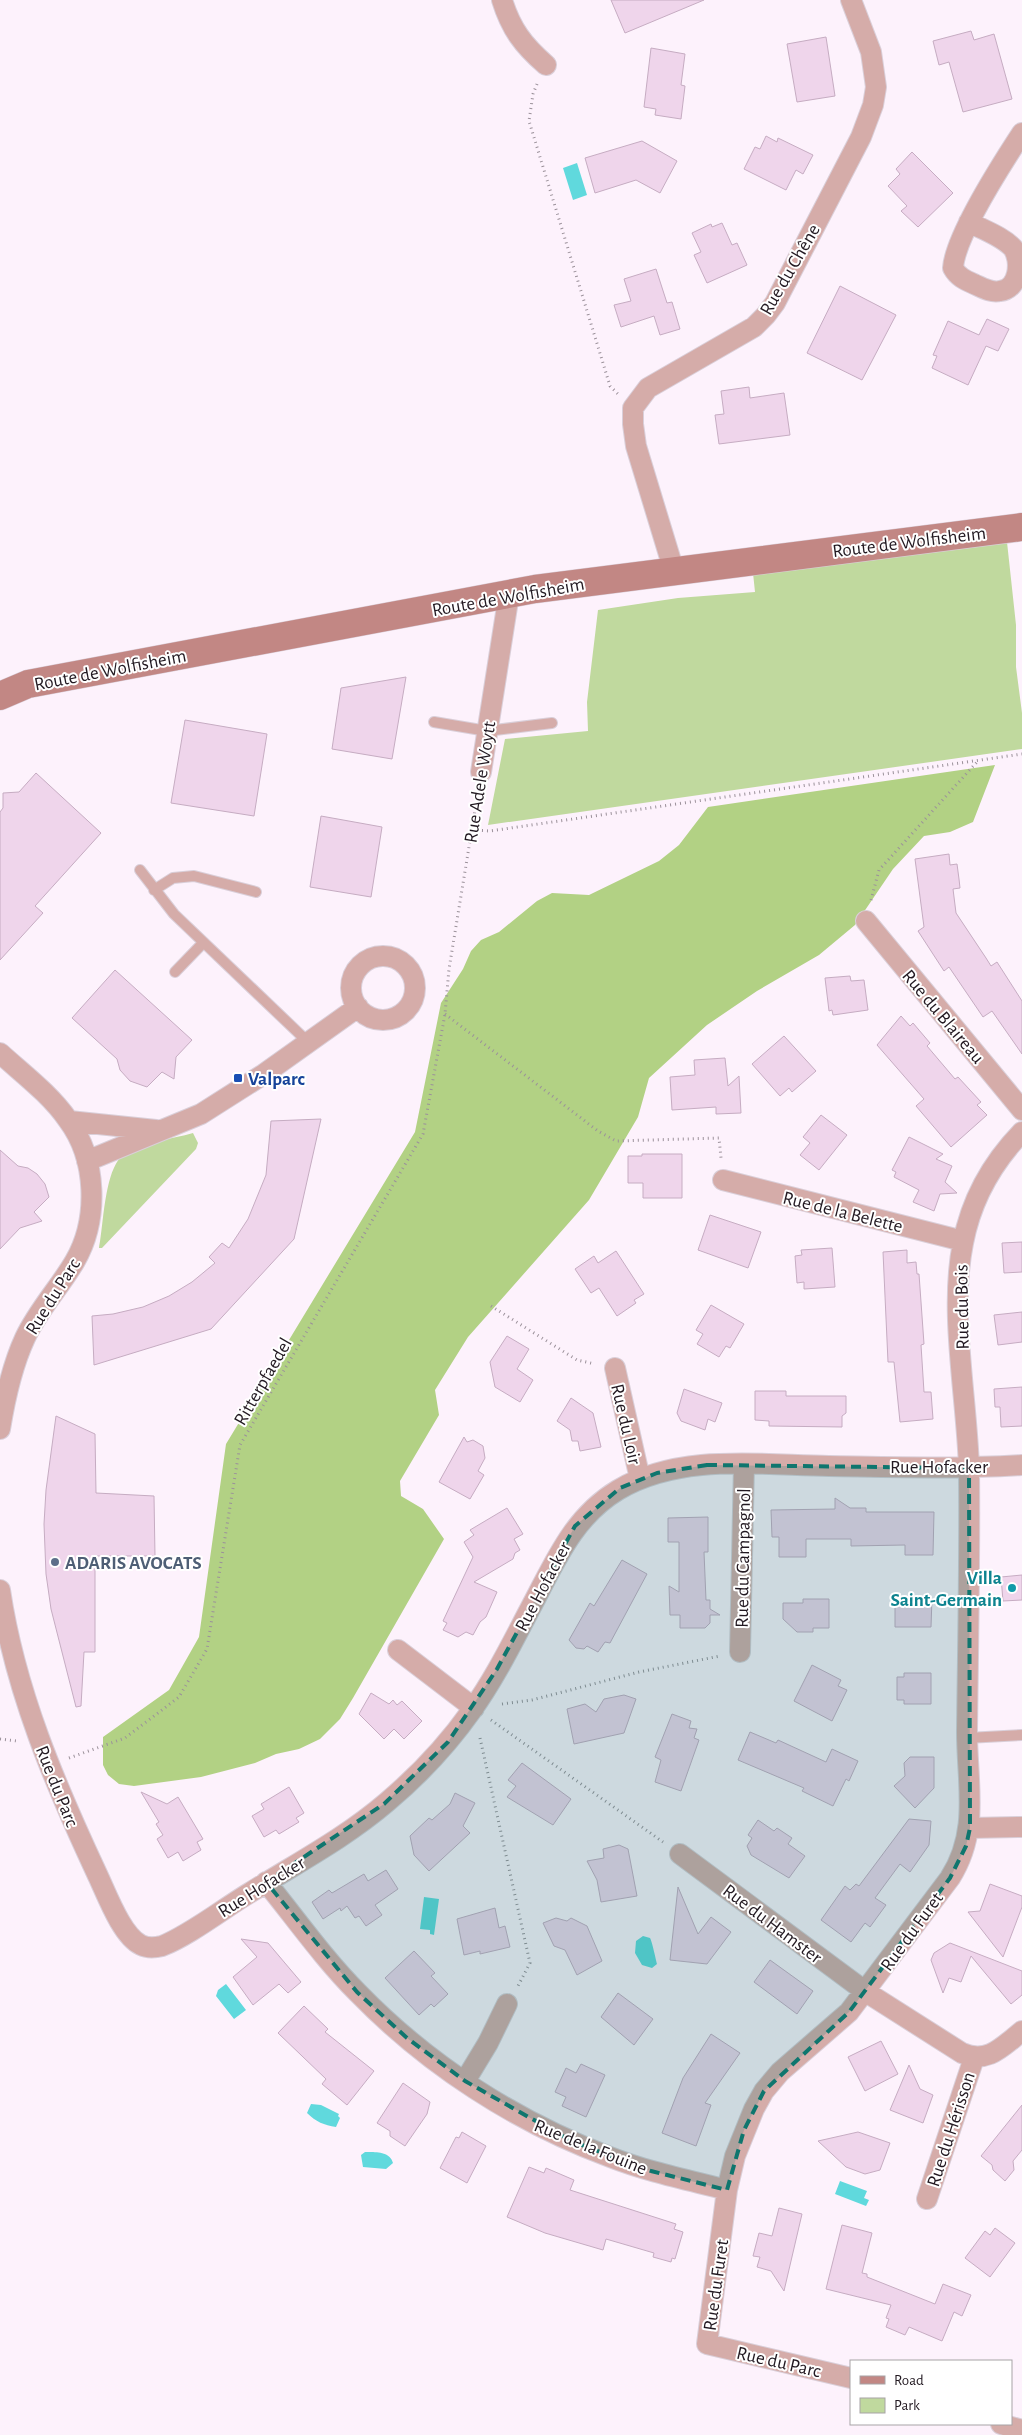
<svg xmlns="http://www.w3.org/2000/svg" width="1022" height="2435" font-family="'Alegreya Sans',sans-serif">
  <rect width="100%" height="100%" fill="#fdf2fc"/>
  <path fill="#c0d99e" d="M1007,542L1016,625V667L1022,713V749L488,825L505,739L588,731L587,702L598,610L678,598L755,592L753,573Z
    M193,1133L198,1143L196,1149L102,1248H99C104,1225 104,1165 126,1153C146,1142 172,1139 193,1133Z"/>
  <path fill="#b2d184" d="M995,765L973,822L950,832L924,836L893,869L855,925L819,955L757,991L707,1025L649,1078L638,1117L589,1200L468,1337L435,1390L439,1415L400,1481L401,1496L423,1509L444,1539L353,1698L340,1719L320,1739L299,1749L276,1754L255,1763L201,1777L134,1786L119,1784L108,1775L103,1765V1737L169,1690L199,1637L226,1444L415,1132L441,1003L463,969L471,951L481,940L499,932L537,901L552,893L589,895L659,861L679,845L708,807Z"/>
  <path fill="#60d9dd" d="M577,163L587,195L573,200L563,168Z
    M424,1897L439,1899L434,1935L430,1934V1930L420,1929Z
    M643,1936L650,1938C652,1941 656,1960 657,1964L652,1968L642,1965L635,1953L636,1941Z
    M226,1984L246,2010L234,2019L216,1996L218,1990Z
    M311,2104L321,2105L339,2114L338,2116L340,2118L336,2127C324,2125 316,2122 307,2113Z
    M365,2152C375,2152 390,2151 393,2163L386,2169L363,2167L361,2155Z
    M840,2181L867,2191L864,2198L869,2200L866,2206L835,2194Z"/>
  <path fill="#efd5eb" stroke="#c6acc2" d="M611,0H704L625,33Z
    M971,31L974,40L994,34L1012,99L963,112L949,62L939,65L933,41Z
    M826,37L835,96L797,102L787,44Z
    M651,48L685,54L681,85L685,86L681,119L655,115L656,109L644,107Z
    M766,136L777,142L778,138L813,155L803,174L796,170L786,190L744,169L755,147L760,149Z
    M642,141L677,161L660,193L636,180L595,193L585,158Z
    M912,152L953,193L918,227L901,211L907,206L888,186L900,174L896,169Z
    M722,223L732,245L737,243L747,265L707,283L694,255L701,252L692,233L711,224L712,227Z
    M656,269L667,303L672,302L680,329L660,335L654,316L621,327L614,305L631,301L624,279Z
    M840,286L896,315L862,380L807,353Z
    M987,319L1009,329L998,351L986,346L968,385L932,368L937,356L933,355L948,321L979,335Z
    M749,387L750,398L784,393L790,435L719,444L715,415L724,414L721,391Z
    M406,677L392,759L332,749L341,688Z
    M185,720L267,734L254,816L171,803Z
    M36,773L101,833L35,906L43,913L0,960V812L3,808V793L19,792Z
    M321,816L382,827L371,897L310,887Z
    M949,854L950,865L957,864L959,879L960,888L953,889L956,913L986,958L991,966L997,962L1022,1001V1054L992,1011L983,1017L949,967L944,971L918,931L924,927L915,859Z
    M115,970L192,1040L176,1057L174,1079L162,1072L147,1087L130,1081L120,1070L117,1059L72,1018Z
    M850,976L851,981L864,980L868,1010L833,1015L832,1010L829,1011L825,978Z
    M901,1016L910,1026L913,1023L930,1043L927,1046L955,1079L958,1077L981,1102L977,1105L987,1115L951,1147L916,1106L924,1099L877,1045Z
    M784,1036L816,1071L792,1092L789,1088L780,1096L752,1064Z
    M725,1058L728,1086L739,1076L741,1113L716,1114V1107L672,1110L670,1077L695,1075L694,1060Z
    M821,1115L847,1135L819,1170L800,1155L810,1143L803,1137Z
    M321,1119L294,1239L211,1329L94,1365L92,1316L113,1314L143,1307L169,1296L192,1282L215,1263L209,1257L222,1243L229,1248L248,1219L266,1175L271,1121Z
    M909,1137L943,1154L936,1159L952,1166L945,1182L957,1193L940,1194L934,1211L913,1202L919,1190L894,1177L896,1172L892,1170Z
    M0,1150L18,1166L28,1168L37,1174L45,1184L49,1197L34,1212L42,1221L20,1228L0,1249Z
    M642,1154H682V1198H643V1183H628V1156H642Z
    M710,1215L761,1232L748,1268L698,1250Z
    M1022,1242V1272L1004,1273L1002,1243Z
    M832,1248L835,1287L804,1289V1282L797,1283L795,1256L802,1255L801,1250Z
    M907,1250V1263L916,1262L917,1274H919L924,1344L921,1345L924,1392H931L933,1419L900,1422L894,1362H888L883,1252Z
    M616,1251L644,1294L634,1300L636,1303L617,1316L599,1288L591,1293L575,1269L594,1256L598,1263Z
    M711,1305L744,1324L730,1348L726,1346L719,1357L697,1344L703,1334L696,1330Z
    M1022,1312V1342L998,1345L994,1315Z
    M507,1336L529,1349L517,1369L533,1380L520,1402L495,1387L490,1362Z
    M1022,1387V1426L1001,1427L1000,1407H995L994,1389Z
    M684,1389L722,1403L715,1422L708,1419L705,1430L681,1421L677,1413Z
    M755,1391H786V1396H846V1413L842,1416V1427L769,1426V1421L755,1420Z
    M571,1398L593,1413L601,1447L580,1451L578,1441H572L570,1430L557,1421Z
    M56,1416L95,1434L96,1493L154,1496L155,1556H95V1652H84L81,1706L76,1707L51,1609L46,1574L44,1524L46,1490Z
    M464,1437L467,1442L473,1440L483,1446L485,1458L478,1471L484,1475L470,1499L439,1482Z
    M835,1498L850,1508H866V1512H934L933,1555H905V1545L851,1546V1539H806V1557H779V1537H772L771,1510L835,1509Z
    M507,1508L523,1534L514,1539L520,1550L515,1553L513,1559L474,1582L497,1592L486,1617L480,1622L473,1635L466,1632L458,1637L443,1630L447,1623L443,1621L473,1557L464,1542L474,1535L470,1530Z
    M708,1517V1552H704L706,1600H710V1609L720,1615H710V1623L705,1628H680V1615H670L669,1586L679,1592V1542H668V1518Z
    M622,1560L647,1574L610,1643L605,1642L598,1652L587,1646L584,1649L576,1648L569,1640L590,1603L594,1606Z
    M1022,1575V1600L1003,1601L1001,1577Z
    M895,1598H932L931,1627H895Z
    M803,1599H829V1628H813V1632H797L783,1619V1603H803Z
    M812,1665L841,1680L838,1686L847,1690L832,1721L794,1701Z
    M904,1673H931V1704H904V1700H897V1677H904Z
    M371,1693L389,1704L393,1700L397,1705L402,1701L422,1721L404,1739L394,1729L384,1739L359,1714Z
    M624,1695L636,1699L624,1733L574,1744L567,1709L585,1704L596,1712L604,1699Z
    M672,1714L691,1721L689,1728L697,1729L694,1738L699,1740L681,1791L655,1782L661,1760L655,1757Z
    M750,1732L776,1743L778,1740L826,1762L832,1749L858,1761L849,1781L846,1779L833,1806L802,1791L804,1788L738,1760Z
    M910,1757H934V1788L915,1808L894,1786L905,1776L904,1763Z
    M522,1763L571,1799L553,1825L507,1797L516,1786L508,1780Z
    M289,1787L304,1813L296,1818L299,1822L279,1834L276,1830L264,1837L252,1816L264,1809L261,1804Z
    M141,1792L167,1804L178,1797L203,1839L197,1842L201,1850L183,1861L178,1852L168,1858L157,1839L163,1835L156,1824L159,1822Z
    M455,1793L475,1803L463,1826L470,1833L429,1871L414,1855L410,1836L429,1818L432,1820L450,1804Z
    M909,1819L931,1821L929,1845L910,1872L900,1864L875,1898L886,1905L870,1927L865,1923L851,1942L821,1920L845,1886L850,1890L856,1884L859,1886Z
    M758,1820L774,1831L777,1828L792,1838L788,1844L805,1856L789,1878L751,1855L747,1846L752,1838L748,1835Z
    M619,1845L628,1849L637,1896L601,1902L597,1880L587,1861L604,1858L603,1849Z
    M386,1870L398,1889L375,1905L382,1915L366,1926L359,1916L355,1918L347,1906L341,1911L340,1908L323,1919L312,1902L329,1890L332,1893L364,1874L368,1881Z
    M990,1884L1022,1896V1907L1003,1957L968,1912L980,1911Z
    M678,1887L698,1934L711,1917L731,1932L707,1964L670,1960Z
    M495,1908L499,1928L505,1926L510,1947L480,1954V1951L464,1955L457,1919Z
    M556,1918L567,1921L571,1918L587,1926L602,1961L577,1975L565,1950L554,1946L543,1923Z
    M241,1939L268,1943L301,1982L288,1993L279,1984L253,2005L233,1977L257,1957Z
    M950,1943L1022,1971V1995L1011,2004L971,1956L961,1982L949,1978L943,1993L931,1960L934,1953Z
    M414,1951L435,1973L431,1976L448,1994L434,2007L431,2004L419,2015L385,1978Z
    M770,1960L813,1991L797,2014L754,1982Z
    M618,1993L653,2019L634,2045L601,2017Z
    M304,2006L328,2029L325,2032L374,2071L347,2105L322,2084L326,2079L278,2033Z
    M711,2034L740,2053L705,2103L711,2105L696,2146L662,2133L683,2078Z
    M881,2041L898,2074L865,2091L848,2057Z
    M581,2064L605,2075L586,2117L562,2106L566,2097L555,2092L566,2068L576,2073Z
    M909,2065L920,2089L933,2095L923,2123L890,2110Z
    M403,2083L430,2102L427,2114L405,2146L390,2136V2131L377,2123Z
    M1022,2105V2150L1013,2161L1014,2170L1005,2181L993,2170L992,2165L981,2156Z
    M462,2132L486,2146L467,2183L440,2168L456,2137L459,2138Z
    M858,2132L890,2143L880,2170L865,2174L846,2167L818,2141Z
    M529,2167L544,2173L546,2168L574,2180L570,2190L676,2224L674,2229L683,2232L675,2259L672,2258L671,2262L653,2257L654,2253L606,2239L603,2250L545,2233L507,2217Z
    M779,2208L802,2214L784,2291L771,2271L757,2267L760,2257L753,2256L759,2233L772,2236Z
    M842,2225L872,2233L862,2273L867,2274V2277L935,2304L943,2284L971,2295L962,2316L954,2312L942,2341L909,2327L905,2335L886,2327L889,2319L886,2318L891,2305L826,2289Z
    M995,2228L1015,2243L990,2277L965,2258L985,2231L990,2235Z"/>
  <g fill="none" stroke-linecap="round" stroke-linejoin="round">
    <g stroke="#dacfd9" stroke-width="12">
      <path id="lane" d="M434,722L487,731L552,723
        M140,870L174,914L308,1042
        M154,890L173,878L194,876L256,892
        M175,972L203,943
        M967,1738L1022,1735"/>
    </g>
    <g stroke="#dacfd9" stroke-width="22">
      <path id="street" d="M502,0C511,29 523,45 546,65
        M969,222C983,230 1002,236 1013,248C1022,261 1019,289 1000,291C991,293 983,288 974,284C965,280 958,277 953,268C955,236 1003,162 1022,133
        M674,571L636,446L633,424V408L648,388L754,327L766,315L775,303L861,137L873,105L876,87L871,52L851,0
        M481,772L509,594
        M866,921L1022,1110
        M351 988a32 32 0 1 1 64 0a32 32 0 1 1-64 0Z
        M0,1053C23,1074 50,1094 68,1120C97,1159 99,1219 75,1261C60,1287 38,1310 25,1338C12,1366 5,1398 0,1429
        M69,1121L156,1130
        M87,1161L201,1114L264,1074L358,1007
        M723,1180L963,1241
        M615,1368L640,1479
        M0,1590C15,1691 55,1784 98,1876C107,1895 122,1936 141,1945C147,1948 154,1948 162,1946C190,1935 224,1908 251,1892C297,1863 345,1838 387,1802C419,1775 448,1744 472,1710C495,1678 513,1641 531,1607C555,1562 573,1517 618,1490C680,1453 761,1465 829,1466C894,1467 958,1469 1022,1465
        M398,1650L474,1708
        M740,1652L744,1464
        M970,1828L1022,1827
        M680,1854L866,1992L962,2053C988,2064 1002,2047 1022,2031
        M266,1882C296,1919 324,1959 358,1993C428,2065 516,2122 610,2157C648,2172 688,2180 727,2190
        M465,2081L488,2043L507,2004
        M927,2199L974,2058
        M851,2378L707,2344L727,2190L735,2156L754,2109L764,2091L780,2072L849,2012L950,1878C980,1831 967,1784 967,1732C968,1644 970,1557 969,1469C967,1398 949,1312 963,1243C971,1201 992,1163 1022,1132
        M1001,2424L1022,2430"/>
    </g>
    <g stroke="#dacfd9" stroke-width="29">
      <path id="secondary" d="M0,696L28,684L535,589L1022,527"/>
    </g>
    <path stroke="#9b919a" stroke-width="3" stroke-dasharray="1 4" stroke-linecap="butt" d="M537,84L533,94L529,121L610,386L618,394
      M472,830L490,831L1022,754
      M871,900L879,870L977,762
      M445,1014L598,1131L616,1141L719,1138L721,1158
      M491,1306L577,1360L595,1364
      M502,1704L532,1700L639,1672L720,1656
      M491,1720L663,1842
      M480,1738L530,1963L518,1986
      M0,1739L17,1741
      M69,1758L125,1738L179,1697L207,1649L240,1445L423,1134L445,1014L449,969L478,792"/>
    <use href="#lane" stroke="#d5aca9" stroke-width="10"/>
    <use href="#street" stroke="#d5aca9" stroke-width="20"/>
    <use href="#secondary" stroke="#c28784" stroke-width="28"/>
  </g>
  <path fill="#0f766e" fill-opacity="0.2" stroke="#0f766e" stroke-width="4" stroke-dasharray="10 6" stroke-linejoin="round" d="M707,1465L969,1468L970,1828L966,1846L950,1878L849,2012L764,2091L744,2130L727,2190L651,2171L571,2141L465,2081L407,2038L357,1992L266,1882L384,1804L448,1742L497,1669L575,1526L620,1488L657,1473Z"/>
  <rect fill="#1a4fb4" stroke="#fff" stroke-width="2" x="233" y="1073" width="10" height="10" rx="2.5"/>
  <circle fill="#5c6f8a" stroke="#fff" stroke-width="2" cx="55" cy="1562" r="5"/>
  <circle fill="#0f9aa8" stroke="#fff" stroke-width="2" cx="1012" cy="1588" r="5"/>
  <g text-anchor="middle" stroke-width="4" stroke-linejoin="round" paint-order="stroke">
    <g font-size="19" fill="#221921" stroke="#fff">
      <text transform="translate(789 269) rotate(-60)" y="7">Rue du Chêne</text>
      <text transform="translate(909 541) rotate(-7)" y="7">Route de Wolfisheim</text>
      <text transform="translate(508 596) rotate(-10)" y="7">Route de Wolfisheim</text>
      <text transform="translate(110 669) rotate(-11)" y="7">Route de Wolfisheim</text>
      <text transform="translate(479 782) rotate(-81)" y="7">Rue Adele Woytt</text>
      <text transform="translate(944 1016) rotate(50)" y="7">Rue du Blaireau</text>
      <text transform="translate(843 1211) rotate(14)" y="7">Rue de la Belette</text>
      <text transform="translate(52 1296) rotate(-58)" y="7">Rue du Parc</text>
      <text transform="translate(961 1307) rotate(-91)" y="7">Rue du Bois</text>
      <text transform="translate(262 1381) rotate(-60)" y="7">Ritterpfaedel</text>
      <text transform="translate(627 1424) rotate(77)" y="7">Rue du Loir</text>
      <text x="939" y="1473">Rue Hofacker</text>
      <text transform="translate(742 1558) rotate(-89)" y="7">Rue du Campagnol</text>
      <text transform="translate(542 1586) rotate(-62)" y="7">Rue Hofacker</text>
      <text transform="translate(58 1786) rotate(68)" y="7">Rue du Parc</text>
      <text transform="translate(261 1886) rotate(-32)" y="7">Rue Hofacker</text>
      <text transform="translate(773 1923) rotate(37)" y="7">Rue du Hamster</text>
      <text transform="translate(911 1931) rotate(-54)" y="7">Rue du Furet</text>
      <text transform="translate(950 2129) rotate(-72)" y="7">Rue du Hérisson</text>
      <text transform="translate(591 2146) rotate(22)" y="7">Rue de la Fouine</text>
      <text transform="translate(715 2285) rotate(-82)" y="7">Rue du Furet</text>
      <text transform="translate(779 2361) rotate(13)" y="7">Rue du Parc</text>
    </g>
    <g font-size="19" font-weight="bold" fill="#164399" stroke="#fff" text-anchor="start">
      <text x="248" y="1085">Valparc</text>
    </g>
    <g font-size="19" font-weight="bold" fill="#4e5e75" stroke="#fff" text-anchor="start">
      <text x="65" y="1569">ADARIS AVOCATS</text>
    </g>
    <g font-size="19" font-weight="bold" fill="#0d838f" stroke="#fff" text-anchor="end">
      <text x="1002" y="1584">Villa<tspan x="1002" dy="22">Saint-Germain</tspan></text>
    </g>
  </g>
  <rect x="850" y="2360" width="162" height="65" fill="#ffffff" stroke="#a7a3a6"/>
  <rect x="860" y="2376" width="25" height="8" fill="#c28784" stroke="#a7a3a6"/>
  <text x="894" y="2385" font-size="15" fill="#221921">Road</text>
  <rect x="860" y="2398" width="25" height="15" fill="#c0d99e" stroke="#a7a3a6"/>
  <text x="894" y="2410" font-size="15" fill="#221921">Park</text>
</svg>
